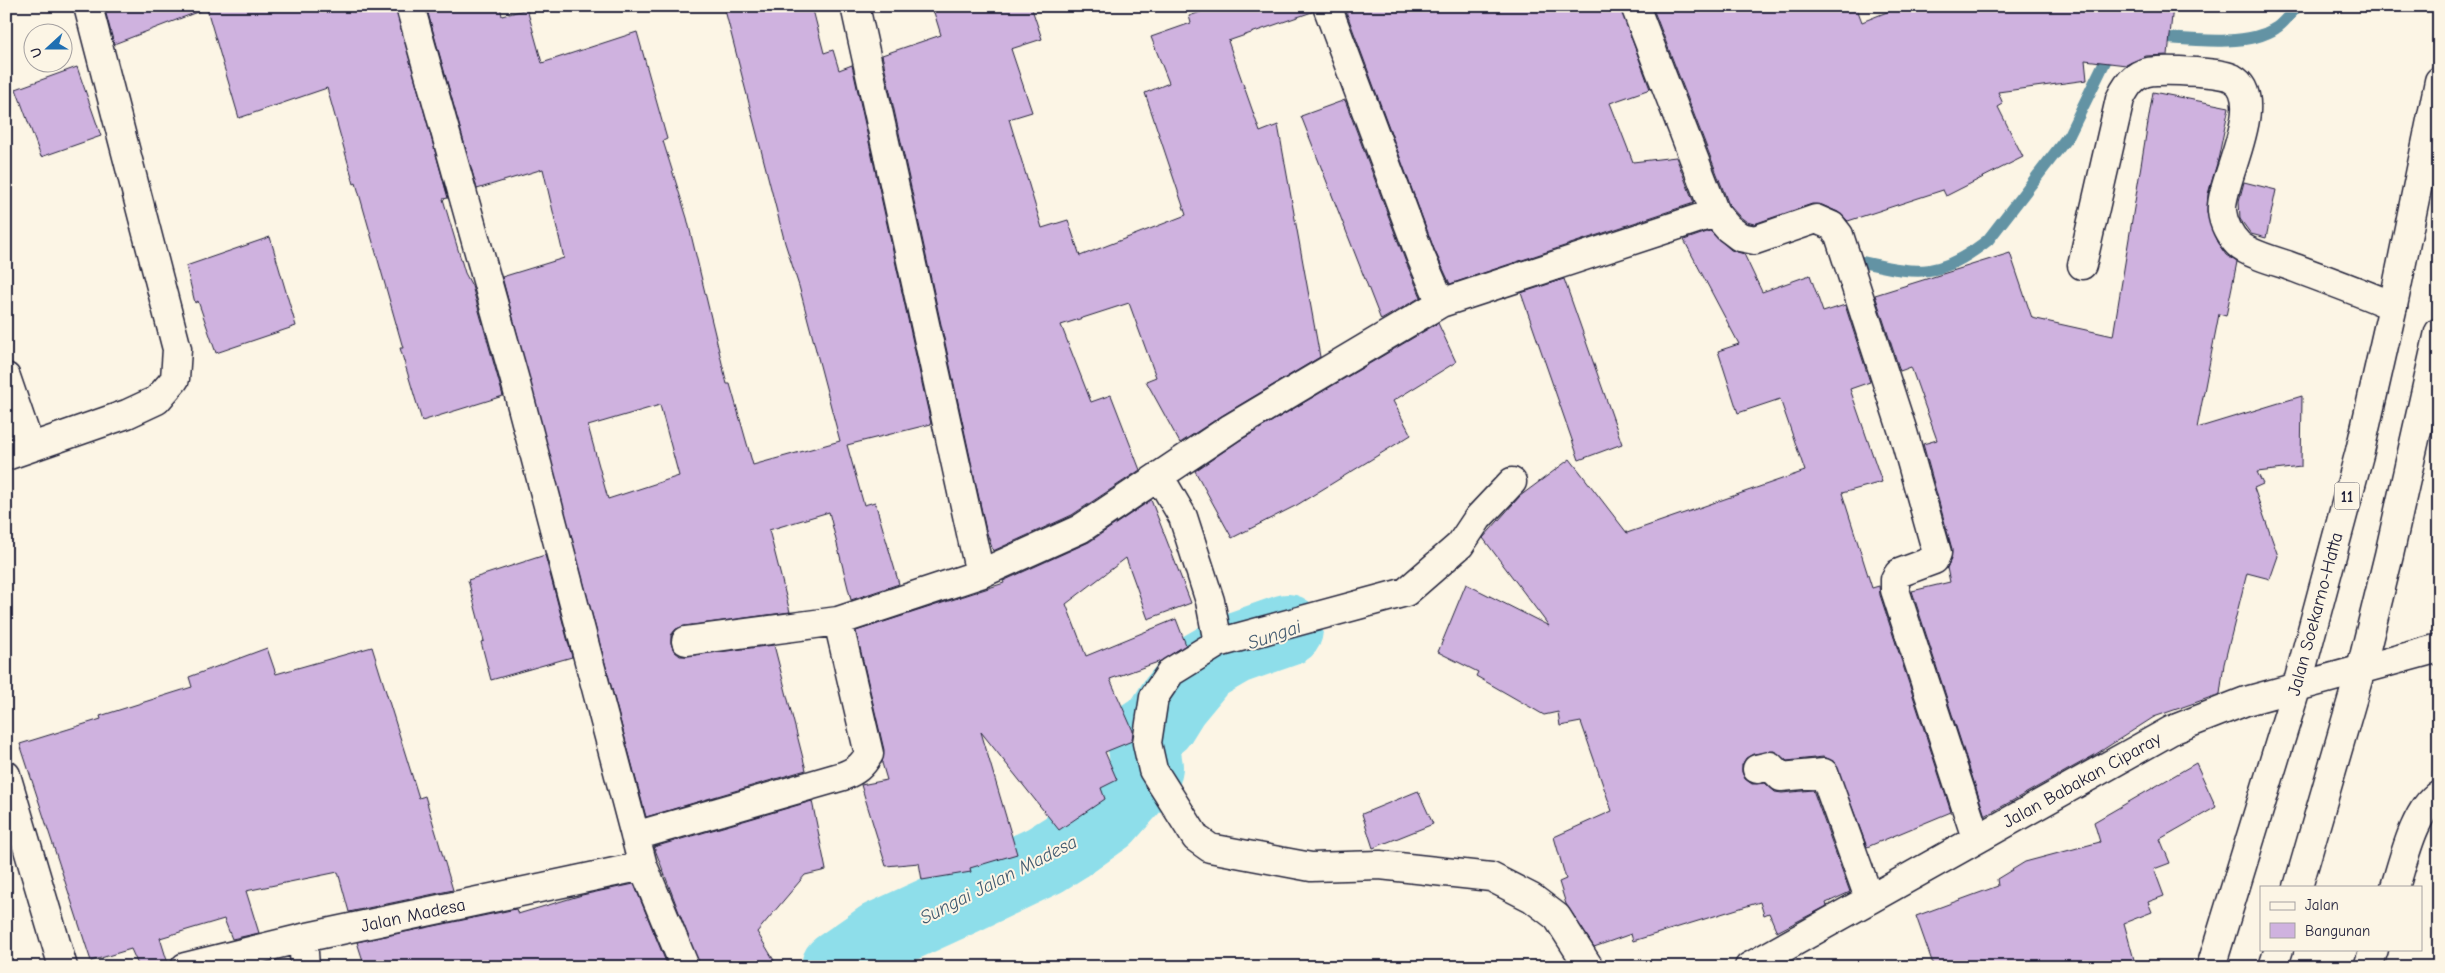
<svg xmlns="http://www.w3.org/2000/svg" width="2445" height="973" font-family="'Comic Neue',sans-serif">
  <rect width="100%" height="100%" fill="#fcf5e5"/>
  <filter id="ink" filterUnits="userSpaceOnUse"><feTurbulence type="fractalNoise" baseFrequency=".02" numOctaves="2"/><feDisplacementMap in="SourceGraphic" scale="10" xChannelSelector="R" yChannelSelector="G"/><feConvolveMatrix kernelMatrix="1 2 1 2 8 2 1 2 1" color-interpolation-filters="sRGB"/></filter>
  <g filter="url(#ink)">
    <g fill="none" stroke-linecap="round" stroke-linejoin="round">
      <path stroke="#6393a4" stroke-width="12" d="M2153,37C2187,39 2247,48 2276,28C2284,23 2291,13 2297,6
        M1853,260C1915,273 1935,282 1988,240L2069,135L2112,47"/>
      <path stroke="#8edeea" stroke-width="72" d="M837,967L880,937L963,899L1045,860L1072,843L1107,818L1145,775L1147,767L1142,735L1160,723L1173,702L1202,667L1233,649L1287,630"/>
    </g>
    <path fill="#cfb2df" stroke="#22223b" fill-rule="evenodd" d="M104,6H204L205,9L114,44Z
      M206,6H395L448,198L443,199L465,273L472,286L503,396L422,421L400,348H403L386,288L356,183L354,184L327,88L239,118Z
      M426,6H500L502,16L527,9L542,63L637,32L667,139L663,141L687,218L727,384H730L753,465L840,441L799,286L785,243L724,6H812L824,53L833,50L839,70L852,65L931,424L847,445L864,505L875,502L899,584L851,600L829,512L769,530L790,612L684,626L676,629L671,635V643L674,651L680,656H688L774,645L806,770L646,817L502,277L564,258L543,169L477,189ZM660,405L679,476L608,499L588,426Z
      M932,6H1031L1042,39L1011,49L1032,112L1009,119L1042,228L1068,220L1080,256L1186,215L1145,93L1169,83L1151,37L1191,23L1189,16L1218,6H1311L1312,12L1228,41L1260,132L1278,125L1320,357L1223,415L1180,443L1146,381L1156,377L1129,303L1061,325L1091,402L1111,395L1140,470L1072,515L993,551L986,530L882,55L941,35Z
      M1344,6H1620L1650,89L1610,103L1633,162L1676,157L1694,203L1450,284L1434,249Z
      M1652,6H1856L1862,22L1902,6H2173L2168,55L2146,56L2126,65L2085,60L2087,80L1998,92L2003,104L1998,107L2023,157L1946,196L1943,190L1848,221L1838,212L1822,205L1812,204L1754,224L1747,222L1739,216L1729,205Z
      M77,67L101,136L41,157L16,89Z
      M2153,92L2229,107L2218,160L2208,194L2207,213L2217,242L2226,255L2237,262L2226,316L2219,314L2197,428L2302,396L2301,467L2257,472L2263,484L2254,488L2278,556L2270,579L2247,573L2224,664L2220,694L2154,717L2093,756L1985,816L1912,591L1950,582L1947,568L1951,559L1952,549L1923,444L1937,440L1911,367L1900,371L1875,295L2010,253L2032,318L2113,336Z
      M1345,100L1405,260L1421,297L1381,320L1301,116Z
      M2244,182L2276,190L2266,238L2251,234L2240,219L2239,201Z
      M1710,231L1731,250L1744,254L1762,292L1810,275L1823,312L1845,305L1870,382L1850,389L1882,482L1842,493L1872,588L1879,586L1880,595L1951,812L1867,847L1835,762L1823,757L1787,761L1774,751L1753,754L1746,758L1742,765V772L1745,779L1752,784L1765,783L1775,792L1782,793L1813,790L1850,892L1826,903L1827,906L1777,932L1769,913L1764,915L1760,902L1633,941L1631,934L1594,947L1566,904L1559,882L1566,879L1554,837L1612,811L1581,722L1560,726L1558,712L1544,715L1476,676L1478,672L1438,652L1466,584L1549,626L1483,538L1520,496L1570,459L1627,533L1805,471L1780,399L1738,413L1718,351L1739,344L1684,240Z
      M270,237L296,326L216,353L198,301L195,303L186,266Z
      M1564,279L1622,444L1579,460L1521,293Z
      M1438,323L1456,362L1393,401L1411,435L1297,505L1232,538L1195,471L1239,441Z
      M1151,500L1191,603L1148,619L1126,558L1066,604L1086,656L1176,619L1186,645L1161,661L1110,679L1133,731L1132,741L1105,752L1117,780L1101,788L1105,799L1059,830L981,732L1017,854L970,868L971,872L922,880L919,863L886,866L861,785L887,780L882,763L884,750L856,631L1004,583L1003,581L1089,542Z
      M545,555L572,657L491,680L481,642L484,641L468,580Z
      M372,647L419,798L425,796L453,890L349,912L338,872L246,891L259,933L232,939L224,919L160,938L169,967H139L131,949L91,961L20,744L101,719L100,716L192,687L189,677L267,648L276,674Z
      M2196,763L2216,807L2160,839L2170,863L2154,869L2164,896L2148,902L2152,912L2124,923L2136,967H1934L1916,916L1998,886L1997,879L2025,862L2100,842L2094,822Z
      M1418,791L1433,824L1373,848L1362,814Z
      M812,801L826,870L805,875L757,932L778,967H700L654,847Z
      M634,884L668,967H365L357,942L516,909L518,914L582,895Z"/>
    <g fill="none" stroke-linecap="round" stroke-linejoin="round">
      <g stroke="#22223b" stroke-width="31">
        <path id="minor" d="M410,6L516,384L643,866L685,967
          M855,6L980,574
          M1327,6L1420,255L1441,303
          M1635,6L1715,213L1728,228L1740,237L1755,240L1816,219L1832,226L1839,235L1903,432L1937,553L1934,560L1899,573L1895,579V590L1976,838
          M2082,265L2120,99C2128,82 2137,71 2157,71C2169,70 2223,72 2232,78C2270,99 2219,182 2222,211C2223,223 2230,236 2238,244C2247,253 2274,261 2287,265C2322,278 2358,291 2393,306
          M6,377L30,447
          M6,456L127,414L157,400L175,379L177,349L88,6
          M1159,476L1183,517L1210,601L1218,643
          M1512,482L1478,518L1460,545L1406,592L1218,643L1171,672L1154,697L1147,743L1153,770L1196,838L1210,848L1311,867L1380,865L1491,877L1532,898L1557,917L1589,967
          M686,641L838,621L980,574L1080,529L1231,428L1441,303L1715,213
          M1757,769L1770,766L1781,777L1824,773L1869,898
          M6,775L63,967
          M635,836L843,776C856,771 862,766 869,754L838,621
          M2395,887C2404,859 2414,811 2439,794
          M303,938L305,967
          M185,967L303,938L643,866
          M1749,967L2172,730L2246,701L2439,648
          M2368,967L2374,949"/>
      </g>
      <g stroke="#22223b" stroke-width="31">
        <path id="highway" d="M2298,887L2361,669L2389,555L2439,332
          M2211,967L2297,686L2360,451L2393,306L2439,81
          M2273,967L2279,949"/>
      </g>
      <use href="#minor" stroke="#fcf5e5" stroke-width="28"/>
      <use href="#highway" stroke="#fcf5e5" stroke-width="28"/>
    </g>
  </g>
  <g text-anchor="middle" stroke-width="4" stroke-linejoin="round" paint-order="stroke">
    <rect fill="#fcf5e5" stroke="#63616e" stroke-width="1" x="2334.5" y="482.5" width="25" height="27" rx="4"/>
    <g font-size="16" font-weight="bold" fill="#22223b">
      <text x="2347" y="502">11</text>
    </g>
    <g font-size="18" fill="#22223b" stroke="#fcf5e5">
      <text transform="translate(2315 614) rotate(-75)" y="6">Jalan Soekarno-Hatta</text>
      <text transform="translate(2082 780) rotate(-29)" y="6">Jalan Babakan Ciparay</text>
      <text transform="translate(413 915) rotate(-12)" y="6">Jalan Madesa</text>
    </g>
    <g font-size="19" font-style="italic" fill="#425a70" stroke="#fcf5e5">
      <text transform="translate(1274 634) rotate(-19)" y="7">Sungai</text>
      <text transform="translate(998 879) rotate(-27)" y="7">Sungai Jalan Madesa</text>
    </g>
  </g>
  <rect width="2445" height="973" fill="none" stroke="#fcf5e5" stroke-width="25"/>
  <rect x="12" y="12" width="2420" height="948" fill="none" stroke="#22223b" stroke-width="2" filter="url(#ink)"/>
  <rect x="2260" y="886" width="162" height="65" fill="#fcf5e5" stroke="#a5a1a1"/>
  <rect x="2270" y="902" width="25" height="8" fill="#fcf5e5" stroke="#a5a1a1"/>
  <text x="2305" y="910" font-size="15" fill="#22223b">Jalan</text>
  <rect x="2270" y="923" width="25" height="15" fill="#cfb2df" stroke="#a5a1a1"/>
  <text x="2305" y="936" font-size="15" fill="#22223b">Bangunan</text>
  <g transform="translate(48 48) rotate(249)"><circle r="24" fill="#fcf5e5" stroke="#a5a1a1"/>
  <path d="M0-4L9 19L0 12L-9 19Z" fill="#1f6fb2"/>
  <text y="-8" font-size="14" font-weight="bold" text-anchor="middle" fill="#22223b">U</text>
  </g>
</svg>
